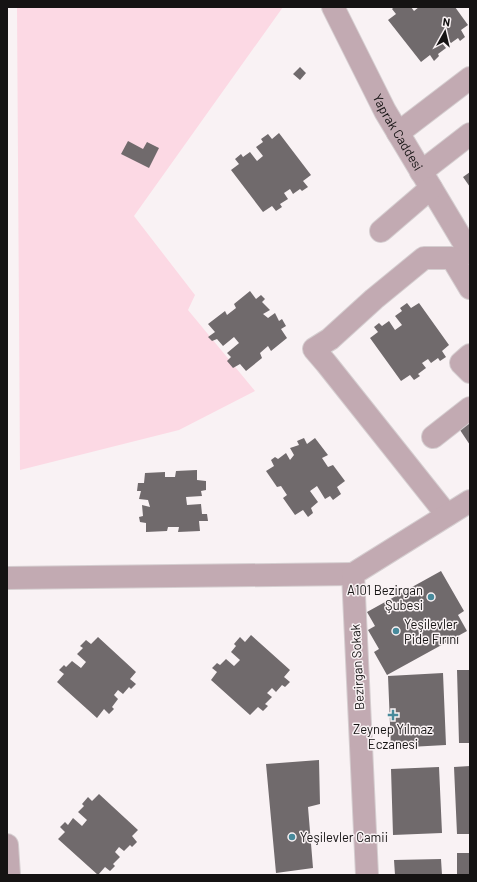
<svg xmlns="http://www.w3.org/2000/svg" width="477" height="882" font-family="Barlow,sans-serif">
  <rect width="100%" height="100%" fill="#f9f2f4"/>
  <path fill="#fcd9e4" d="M17,7H283L134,216L195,295L188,310L255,391L179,430L20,470Z"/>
  <path fill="#706a6c" d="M394,7H411L414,11L419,7H455L468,25L461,30L465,37L460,41L458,38L451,43L447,39L442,43L446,48L438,54L439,56L434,61L430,55L421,62L388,20L396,14L392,9Z
    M300,67L306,73L300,80L293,74Z
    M279,133L311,175L303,181L308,187L302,191L300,189L293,194L290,189L284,193L288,199L280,204L282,207L276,211L272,206L263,212L231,170L239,164L235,159L241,154L243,157L250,152L257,161L263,156L256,147L263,142L261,139L268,134L272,139Z
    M128,141L143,149L147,142L159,148L149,168L121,154Z
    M470,172V187L463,177Z
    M250,291L256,299L261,295L265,299L262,302L270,310L263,314L268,318L275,313L279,321L282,319L286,326L281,329L287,338L271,351L268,346L260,353L262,358L246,371L240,364L233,368L227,361L231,357L227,353L239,343L234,337L223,346L217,339L212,341L208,337L215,332L208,324L225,311L227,315L236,308L234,304Z
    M407,303L411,308L419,303L449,345L442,351L446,357L440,361L438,358L431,363L428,359L422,363L426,368L418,374L420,376L414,380L410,375L401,381L370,338L378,332L374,327L379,323L382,326L389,321L395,330L402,325L395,316L402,311L400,308Z
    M470,415V445L456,424Z
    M304,438L307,444L315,438L328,455L322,458L328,467L333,465L345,481L337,487L341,494L333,500L330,496L325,499L317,486L310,491L318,502L311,508L313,513L308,517L303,510L295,515L283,498L287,495L281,486L277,487L266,471L274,466L271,460L275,457L278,459L286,453L290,460L294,455L290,448L299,445L297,441Z
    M197,470V480L206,481V490L201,491L202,496L186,497L187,505L201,504L202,514H207L208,521H199L200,531L178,532L179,527H168L167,531L146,532V523L140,522L139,517L143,516L142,505L150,507L148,500L139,499L141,491H137L138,483H144L145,473L165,472V477H175L176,471Z
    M441,571L464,611L458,615L467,631L387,675L374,652L379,649L368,630L375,626L367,612Z
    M251,635L290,670L284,677L290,682L285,687L282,685L276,692L272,688L267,693L272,697L265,704L268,706L263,711L258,707L250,715L211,680L217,672L212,668L217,663L220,665L226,659L234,666L240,660L231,652L236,646L234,644L240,637L245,642Z
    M98,637L136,672L130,679L136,684L131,689L129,687L123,694L118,690L114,695L118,699L112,707L114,709L109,714L104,709L97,718L57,682L64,674L59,670L64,665L66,667L72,661L81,668L86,662L77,654L83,648L80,646L86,640L91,644Z
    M457,670H470V743H459Z
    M443,673L446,745L391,748L388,676Z
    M319,760L320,804L308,807L313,868L276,873L266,764Z
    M470,766V834H457L454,767Z
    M439,767L442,833L393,835L391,769Z
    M99,794L138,830L132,836L137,842L132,847L130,845L124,851L119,847L115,852L120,857L113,864L115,866L110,871L105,867L98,875L58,839L65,832L60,827L65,822L68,825L73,818L82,826L87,820L78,812L84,806L82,804L88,797L92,801Z
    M457,853H470V875H457Z
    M441,859L442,875H395L394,860Z"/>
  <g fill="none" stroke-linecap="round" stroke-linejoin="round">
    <g stroke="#d5ced0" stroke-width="24">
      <g id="minor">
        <path id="s1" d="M333,7L385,111L470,253"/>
        <path d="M398,133L470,78"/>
        <path d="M421,172L470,134"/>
        <path d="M381,231L431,188"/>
        <path d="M470,355L461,363L470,372"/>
        <path d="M433,437L470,408"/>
        <path d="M447,515L326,363L314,349L330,339L374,299L424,258H452L470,288"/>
        <path d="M7,578L353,574"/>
        <path d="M7,845L9,875"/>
        <path d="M367,875L353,574L470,501"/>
      </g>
    </g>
    <use href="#minor" stroke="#c2aab2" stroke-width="22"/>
  </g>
  <g fill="#488a9b" stroke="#f9f2f4" stroke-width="1.5">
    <circle cx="431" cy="597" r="4"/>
    <circle cx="396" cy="631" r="4"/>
    <path d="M391 709h4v4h4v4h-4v4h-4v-4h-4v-4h4z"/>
    <circle cx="292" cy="837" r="4"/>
  </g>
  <g text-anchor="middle" stroke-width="3" stroke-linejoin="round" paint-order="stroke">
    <g font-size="13" fill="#151313" stroke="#f9f2f4">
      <text dy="5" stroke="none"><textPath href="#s1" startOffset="141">Yaprak Caddesi</textPath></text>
      <text transform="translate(357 667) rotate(-93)" y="5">Bezirgan Sokak</text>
    </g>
    <g font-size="13" fill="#151313" stroke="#f9f2f4" text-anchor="start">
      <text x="423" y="595" text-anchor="end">A101 Bezirgan<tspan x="423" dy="15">Şubesi</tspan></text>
      <text x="404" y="629">Yeşilevler<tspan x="404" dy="15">Pide Fırını</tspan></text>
      <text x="393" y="734" text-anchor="middle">Zeynep Yılmaz<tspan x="393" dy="15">Eczanesi</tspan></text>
      <text x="300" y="842">Yeşilevler Camii</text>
    </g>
  </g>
  <rect width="477" height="882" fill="none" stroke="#151313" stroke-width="16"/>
  <g transform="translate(445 32) rotate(8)" stroke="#f9f2f4" stroke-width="3" paint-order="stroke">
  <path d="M0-3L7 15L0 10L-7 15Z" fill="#151313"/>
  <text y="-6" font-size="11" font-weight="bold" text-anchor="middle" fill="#151313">N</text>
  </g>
</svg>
